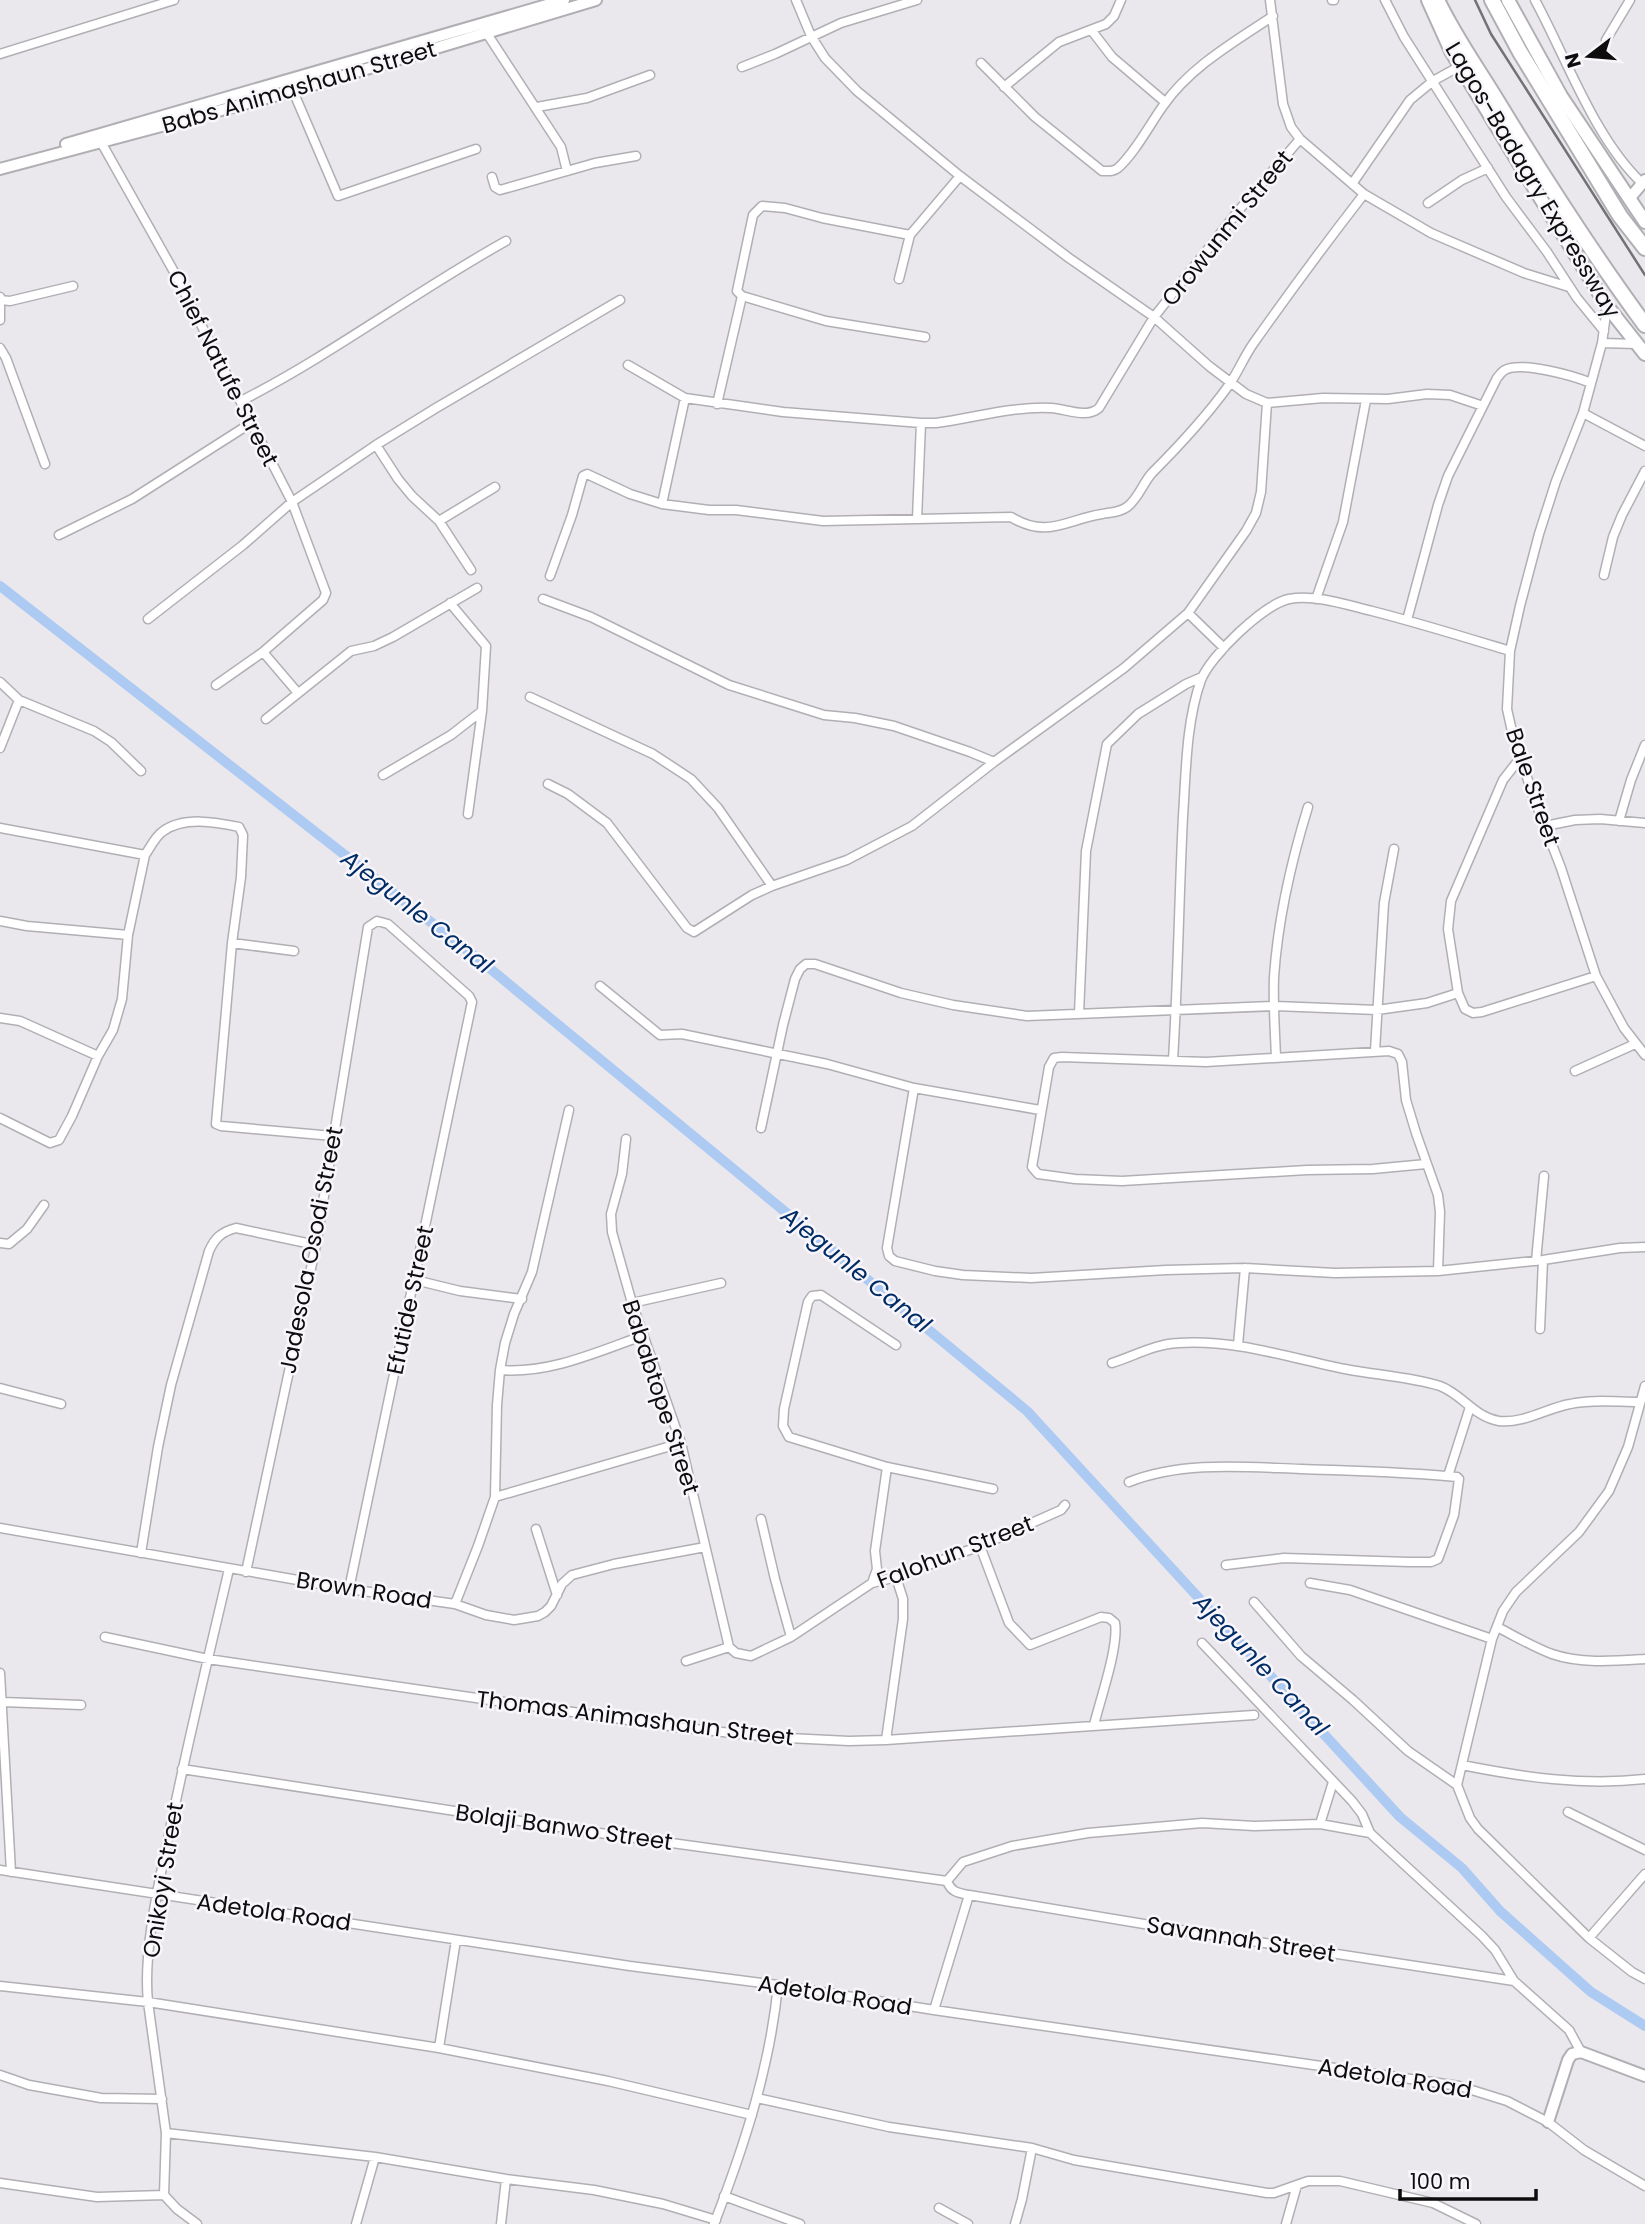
<svg xmlns="http://www.w3.org/2000/svg" width="1645" height="2224" font-family="Poppins,sans-serif">
  <rect width="100%" height="100%" fill="#eae8ed"/>
  <g fill="none" stroke-linecap="round" stroke-linejoin="round">
    <path stroke="#adcaf3" stroke-width="10" d="M0,586L482,962L1027,1411L1400,1817L1462,1868L1500,1911L1591,1992L1645,2026"/>
    <g stroke="#b1afb4" stroke-width="11">
      <path id="street" d="M796,0L811,36L825,58L857,91L960,176L1069,258L1154,317L1209,366L1246,394L1267,403L1323,398L1388,399L1427,394L1450,395L1483,406
        M1270,0L1283,104L1291,127L1300,139L1364,194L1431,233L1524,273L1569,287
        M1332,0H1334
        M1385,0L1404,37L1506,197L1547,252L1577,298L1604,331
        M1535,0C1566,57 1595,140 1643,184
        M484,29L561,147L567,171
        M1092,31L1112,57L1165,102
        M1606,40L1630,0
        M0,54L174,0
        M981,63L1035,117L1102,171C1108,171 1113,172 1118,168C1135,153 1150,124 1163,106C1190,67 1234,42 1273,16
        M742,67L775,54L841,23L917,0
        M1004,87L1059,42L1106,24L1114,16L1121,0
        M293,91L338,196L476,149
        M537,107L587,98L650,75
        M101,142L173,270L292,502L326,593L323,600L263,652L298,693
        M492,177L495,187L500,190L595,163L636,156
        M1352,184L1410,100L1433,81L1460,66
        M1428,203L1462,180L1488,168
        M899,279L910,235L960,176
        M742,296L737,291L753,215L762,206L785,208L822,218L910,235
        M0,297V320
        M0,300L10,301L73,286
        M1607,307L1602,343L1583,413L1556,481L1539,534L1520,606L1510,651L1507,709L1511,727L1532,793L1561,868L1596,976L1624,1028L1645,1055
        M1602,343L1637,344
        M0,348L6,358L45,464
        M628,365L685,398L783,412L921,423H936C973,418 1013,406 1051,408C1067,409 1086,419 1099,408L1154,317L1239,210L1300,139
        M241,401C333,354 416,291 506,241
        M717,404L742,296L826,321L925,337
        M1583,413L1645,446
        M376,445L398,479L412,496L439,521L471,570
        M662,504L685,398
        M917,519L921,423
        M439,521L495,487
        M59,535L132,499L251,423
        M1604,575L1613,537L1622,515L1645,471
        M550,576L572,515L583,476L587,474L630,494L662,504L709,510H736L823,521L1011,517C1047,539 1065,520 1102,514C1111,512 1119,513 1127,507C1138,499 1143,483 1152,473C1180,445 1206,417 1229,385C1238,372 1244,357 1253,344C1289,293 1326,243 1364,194
        M543,599L591,617L729,685L824,715L855,718L894,726L970,752L994,762
        M1316,599L1343,522L1366,400
        M1188,613L1224,648
        M148,619L243,545L292,502L376,445L436,408L620,300
        M1407,620L1438,505L1448,476L1497,378C1499,376 1502,371 1505,370C1522,361 1574,376 1591,383
        M0,682L19,700L94,731L111,742L141,771
        M216,685L263,652
        M530,697L653,754L691,779L718,808L772,886
        M266,719L351,651L374,646L393,637L477,588
        M0,748L19,700
        M1521,757L1503,780L1451,901L1448,929L1458,993L1465,1009L1473,1013L1482,1012L1596,976
        M383,775L451,735L482,711L486,646L450,603
        M548,784L568,794L607,823L687,928L694,932L752,895L772,886L847,860L912,826L994,762L1124,668L1188,613L1246,531L1256,513L1261,492L1267,403
        M468,814L482,711
        M1619,821L1631,780L1645,745
        M1545,826L1575,820L1600,819L1645,823
        M0,828L145,855C150,848 155,837 162,832C183,816 216,822 239,827L243,835L241,877L232,943L216,1124L221,1126L333,1136
        M0,921L27,926L128,935
        M232,943L294,951
        M600,986L660,1035L682,1034L827,1064L914,1088L1040,1110
        M1079,1014L1086,851L1107,744L1138,714L1186,684L1202,677
        M0,1018L20,1021L98,1056
        M1375,1051L1384,903L1394,849
        M1276,1058C1275,1031 1273,1004 1274,977C1278,919 1291,862 1308,807
        M1173,1060C1178,979 1179,898 1183,816C1186,772 1186,722 1201,680C1210,656 1264,604 1289,599C1315,594 1347,605 1372,611C1419,623 1464,637 1510,651
        M1575,1071L1635,1044
        M914,1088L887,1248L889,1256L895,1261L935,1271L963,1275L1031,1278L1166,1270L1245,1268L1335,1273L1438,1271L1543,1260L1620,1248L1645,1247
        M0,1118L50,1143L59,1140L72,1116L98,1056L113,1030L122,999L128,935L145,855
        M761,1128L783,1025L795,979L800,969L806,964H815L901,993L953,1005L1027,1016L1275,1006L1377,1010L1427,1003L1458,993
        M626,1139L622,1174L611,1214L612,1232L632,1303L681,1443L729,1647L736,1653L751,1656L791,1637L872,1583L896,1577L980,1546L1061,1510L1065,1505
        M1426,1164L1373,1169L1307,1170L1122,1181L1075,1179L1038,1174L1032,1167L1049,1067L1054,1058L1062,1057L1206,1062L1389,1051L1398,1054L1402,1062L1406,1100L1416,1133L1438,1195L1440,1212L1438,1271
        M0,1243L9,1244L27,1229L44,1205
        M1536,1261L1544,1176
        M415,1280L460,1291L522,1299
        M632,1303L721,1283
        M1540,1329L1543,1260
        M896,1345L821,1295L812,1296L808,1302L784,1409L783,1426L789,1437L887,1467L993,1489
        M1238,1345L1245,1268
        M1112,1363C1134,1356 1155,1344 1178,1343C1235,1339 1290,1358 1345,1369C1376,1375 1411,1377 1440,1386C1462,1394 1474,1417 1499,1421C1523,1424 1547,1408 1570,1404C1592,1399 1617,1402 1639,1402
        M500,1370C549,1374 597,1352 642,1336
        M1645,1386L1628,1447L1609,1491L1579,1532L1516,1592L1503,1611L1492,1639L1457,1785L1470,1818L1478,1829L1589,1938L1632,1972L1645,1979
        M0,1388L61,1404
        M1448,1476L1470,1407
        M1129,1482C1183,1461 1244,1467 1301,1469C1353,1471 1405,1472 1457,1477L1459,1479L1454,1515L1438,1559L1431,1562H1409L1284,1558L1226,1565
        M495,1497L681,1443
        M761,1519L775,1579L791,1637
        M0,1528L349,1589L455,1604L486,1615L514,1620L538,1616L545,1612L551,1606L562,1584L572,1575L614,1564L705,1547
        M536,1529L557,1595
        M980,1546L1009,1623L1030,1645L1101,1617L1109,1618L1115,1623C1119,1646 1100,1700 1094,1725
        M141,1553L158,1447L171,1385L209,1251C215,1238 221,1232 236,1228L316,1245
        M246,1572L316,1245L368,927L377,921L388,924L469,996L472,1002C431,1198 391,1394 349,1589
        M872,1583L877,1569L875,1551L887,1467
        M1310,1583L1350,1590L1492,1639
        M1254,1602L1301,1656L1353,1700L1408,1751L1457,1785
        M455,1604L478,1546L495,1497L497,1405L500,1370L505,1343L514,1314L532,1272L569,1110
        M1497,1627C1515,1636 1533,1647 1552,1654C1581,1664 1615,1661 1645,1659
        M105,1637L208,1659L676,1727L768,1737L849,1741L886,1740L1254,1715
        M1202,1643L1352,1801L1362,1814L1370,1833L1482,1936L1495,1950L1514,1981L1569,2030L1581,2052
        M686,1661L729,1647
        M0,1673L11,1872
        M3,1702L81,1705
        M886,1740L903,1619V1599L896,1577
        M1462,1765C1522,1777 1583,1786 1645,1779
        M182,1769L585,1831L947,1881
        M1568,1812L1645,1850
        M1320,1824L1333,1782
        M0,1870L630,1966L778,1985L934,2010L1459,2086L1507,2101L1548,2122L1584,2150L1645,2186
        M947,1881C951,1892 958,1893 969,1895L1186,1931L1514,1981
        M947,1881L963,1862L1012,1846L1088,1833L1202,1823L1254,1826L1320,1824L1370,1833
        M1589,1938L1645,1874
        M0,1986L148,2002L439,2048L608,2081L752,2115
        M934,2010L969,1895
        M439,2048L456,1940
        M0,2075L29,2085L101,2098L162,2099
        M757,2098L889,2127L1032,2148L1074,2160L1267,2193H1274L1308,2181H1340L1433,2203L1476,2224
        M166,2133L375,2157L506,2179L594,2190L663,2204L716,2220
        M0,2183L97,2197L164,2195
        M164,2195L166,2133L148,2002C143,1953 158,1887 168,1839C186,1749 208,1659 229,1569
        M164,2195L177,2209L197,2224
        M724,2196L800,2224
        M939,2208L968,2224
        M356,2224L375,2157
        M501,2224L506,2179
        M714,2224C744,2147 770,2067 778,1985
        M1015,2224L1022,2199L1032,2148
        M1286,2224L1297,2185"/>
    </g>
    <g stroke="#b1afb4" stroke-width="14">
      <path id="secondary" d="M66,144L564,0
        M0,169L293,91L596,0
        M1629,199L1645,180
        M1548,2122L1568,2060L1572,2054L1581,2052L1645,2076"/>
    </g>
    <g stroke="#b1afb4" stroke-width="16">
      <path id="primary" d="M1428,0L1451,51L1520,165L1607,306L1645,354
        M1508,0L1561,96L1645,222"/>
    </g>
    <g stroke="#b1afb4" stroke-width="18">
      <path id="highway" d="M1437,0C1454,36 1477,68 1497,101C1544,178 1592,253 1645,325
        M1492,0L1520,52L1620,216L1645,248"/>
    </g>
    <use href="#street" stroke="#fff" stroke-width="8"/>
    <use href="#secondary" stroke="#fff" stroke-width="10"/>
    <use href="#primary" stroke="#fff" stroke-width="12"/>
    <use href="#highway" stroke="#fff" stroke-width="14"/>
    <path stroke="#727174" stroke-width="2.5" d="M1475,0L1491,34L1645,275"/>
  </g>
  <g text-anchor="middle" stroke-width="5" stroke-linejoin="round" paint-order="stroke">
    <g font-size="23" fill="#0d0d0e" stroke="#f8f6fb">
      <text transform="translate(299 87) rotate(-16)" y="8">Babs Animashaun Street</text>
      <text transform="translate(1533 180) rotate(59)" y="8">Lagos-Badagry Expressway</text>
      <text transform="translate(1227 228) rotate(-51)" y="8">Orowunmi Street</text>
      <text transform="translate(223 368) rotate(63)" y="8">Chief Natufe Street</text>
      <text transform="translate(1533 787) rotate(71)" y="8">Bale Street</text>
      <text transform="translate(311 1250) rotate(-79)" y="8">Jadesola Osodi Street</text>
      <text transform="translate(410 1300) rotate(-78)" y="8">Efutide Street</text>
      <text transform="translate(661 1397) rotate(72)" y="8">Bababtope Street</text>
      <text transform="translate(955 1552) rotate(-21)" y="8">Falohun Street</text>
      <text transform="translate(364 1590) rotate(9)" y="8">Brown Road</text>
      <text transform="translate(635 1718) rotate(7)" y="8">Thomas Animashaun Street</text>
      <text transform="translate(564 1827) rotate(8)" y="8">Bolaji Banwo Street</text>
      <text transform="translate(163 1880) rotate(-81)" y="8">Onikoyi Street</text>
      <text transform="translate(274 1912) rotate(8)" y="8">Adetola Road</text>
      <text transform="translate(1241 1939) rotate(9)" y="8">Savannah Street</text>
      <text transform="translate(835 1995) rotate(9)" y="8">Adetola Road</text>
      <text transform="translate(1395 2078) rotate(9)" y="8">Adetola Road</text>
    </g>
    <g font-size="24" font-style="italic" fill="#002c65" stroke="#f8f6fb">
      <text transform="translate(417 912) rotate(38)" y="8">Ajegunle Canal</text>
      <text transform="translate(856 1270) rotate(39)" y="8">Ajegunle Canal</text>
      <text transform="translate(1261 1665) rotate(47)" y="8">Ajegunle Canal</text>
    </g>
  </g>
  <g transform="translate(1589 56) rotate(254)" stroke="#f8f6fb" stroke-width="5" paint-order="stroke">
  <path d="M0-5L12 26L0 18L-12 26Z" fill="#0d0d0e"/>
  <text y="-10" font-size="19" font-weight="bold" text-anchor="middle" fill="#0d0d0e">N</text>
  </g>
  <path d="M1400 2189v10h136v-10" fill="none" stroke="#0d0d0e" stroke-width="3.5"/>
  <text x="1410" y="2189" font-size="21" fill="#0d0d0e" stroke="#f8f6fb" stroke-width="5" paint-order="stroke">100 m</text>
</svg>
